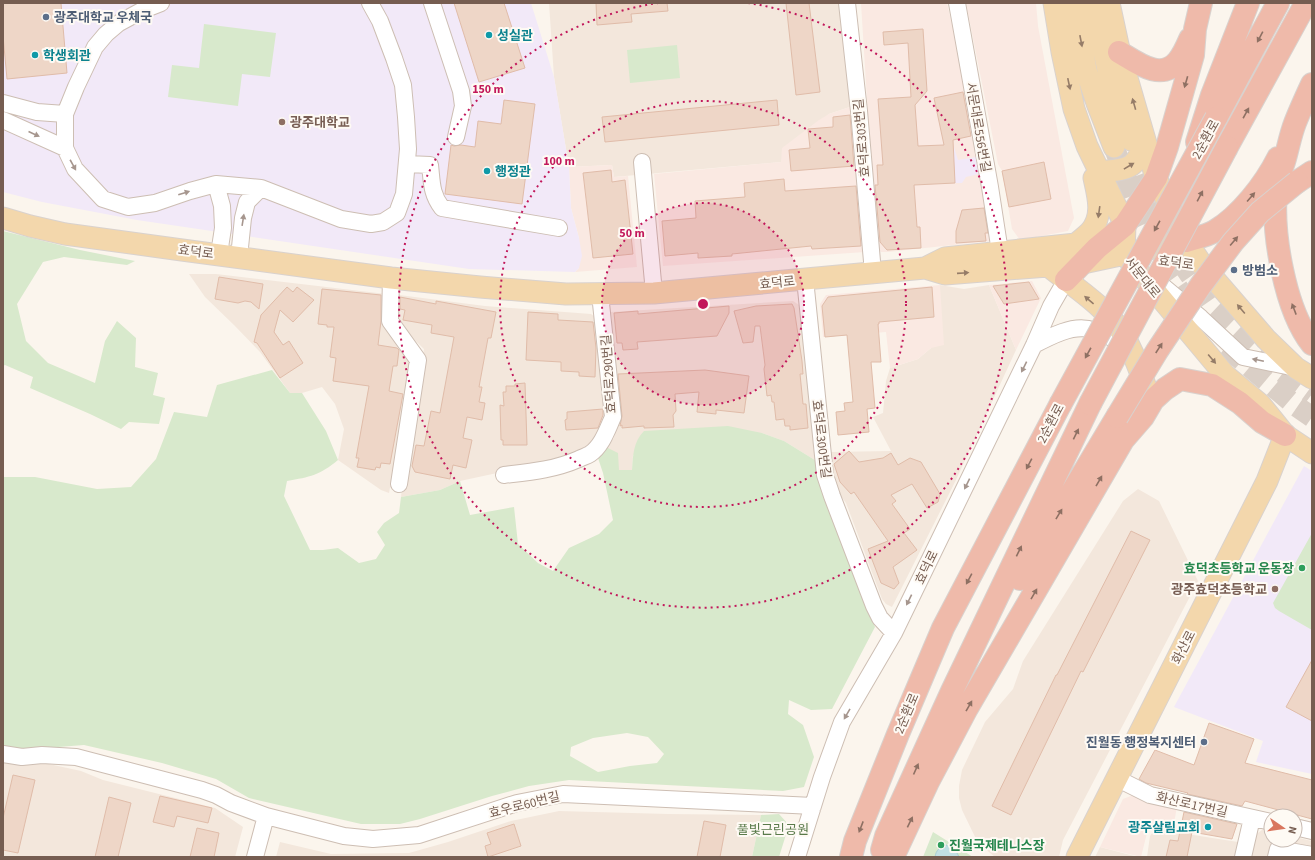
<svg xmlns="http://www.w3.org/2000/svg" width="1315" height="860" font-family="'Source Sans 3','Noto Sans KR',sans-serif">
  <rect width="100%" height="100%" fill="#fbf5ed"/>
  <path fill="#f3e7dc" d="M549,3H839L853,106L829,114L781,162L614,177L612,165L569,167L554,77Z
    M189,274H216L386,294L411,359L407,391L389,493L381,490L338,460L344,429L335,404L322,387L302,393H290L260,352L234,325L205,297Z
    M940,285L964,289L989,285L1016,350L955,482L892,607L886,604L882,599L846,503L838,492L832,465L830,452L891,451L873,417L883,413L886,381L890,368L918,359L931,348Z
    M399,295L485,306L591,314L598,319L607,416L595,442L576,456L460,481L440,490L401,497L404,470L418,399L424,349L398,324L397,315Z
    M793,301L799,305L818,462L784,441L762,433L633,455L632,470H619L606,447L614,438L616,428L619,424L611,312Z
    M1138,489L1159,501L1198,581L1063,840L1059,857H995L978,843L962,810L959,798V786L962,770L985,722L1013,689L1023,661L1123,501Z
    M3,754L81,771L103,780L215,808L243,827L235,857H3Z
    M559,811L668,814L761,815L752,857H276L280,842L331,854L409,853L448,842L511,821Z
    M1155,829L1238,842L1234,857H1147L1150,836Z
    M1262,830L1271,832V840H1295V837L1312,841V857H1250L1255,835Z
    M1100,847L1138,857H1095Z"/>
  <path fill="#fae9e2" d="M861,3H947L966,85L994,238L990,241L888,252H881L876,245Z
    M966,3H1036L1038,26L1074,218L1068,231L1020,240L1012,229L1002,171L998,164Z
    M853,106L865,252L663,266L654,174L781,162L782,148L819,120L829,114Z
    M612,165L614,177L628,176L637,267L575,272L579,268V238L571,208L569,167Z
    M1032,281L1041,298L1016,350L989,285Z
    M940,285L944,345L931,348L918,359L890,368L886,332L823,337L820,304L826,295Z
    M1136,794L1177,806L1173,829L1149,825L1141,857L1100,847L1123,799Z"/>
  <path fill="#f2e9f8" d="M3,3H531L554,77L569,167L571,208L579,238L582,256L579,268L575,272L469,269L137,220L42,202L3,192Z
    M953,144L958,160L976,157L979,174L966,177L962,183H955Z
    M1304,466L1312,471V774L1256,762L1263,741L1174,707Z"/>
  <path fill="#d8e9cc" fill-rule="evenodd" d="M204,24L276,33L270,77L242,74L238,106L168,97L172,65L199,68Z
    M677,45L680,78L630,83L627,50Z
    M3,231L80,250L135,261L127,265L64,257L43,262L17,304L26,341L48,363L95,383L105,341L117,321L136,338L135,367L158,373L153,395L165,398L159,424L129,422L121,429L90,414L30,388L33,377L5,365L3,366Z
    M272,370L290,393H302L326,431L338,460C320,475 310,477 287,481L284,496L310,550H323L338,548L359,563L376,559L385,545L377,532L384,523L399,513L401,497L440,490L460,481L470,515L514,507L518,544L538,563L553,571L569,548L599,534L613,520L603,473L597,455L606,447L618,453L619,470H632C633,456 633,442 644,431L728,426L762,433L784,441L818,462L821,490L875,627L832,709L811,710L789,700L788,714L803,725L814,757L804,787L783,791L569,780L529,786L492,796L420,819L400,824H361L249,798L216,779L162,763L84,745L20,750L3,749V477H35L97,489L131,487L156,459L174,412L207,417L217,385ZM627,733L648,737L664,754L657,763L630,766L598,772L570,756L571,747L593,738Z
    M1312,533V630L1279,611L1275,608L1273,603Z
    M779,814L789,825L779,857H752L761,815Z
    M933,832L973,857H923Z"/>
  <path fill="#c2e0e4" stroke="#a9cfd5" d="M946,845C953,848 956,850 959,857H935C936,850 940,847 946,845Z"/>
  <path fill="#eed6c7" stroke="#e0bca9" d="M3,3H61L67,73L7,79L3,36Z
    M454,3H504L525,68L479,82Z
    M596,3H667L668,11L631,14L632,22L597,25Z
    M786,3H809L820,92L796,95Z
    M923,29L927,91L915,105L918,146L944,145L934,98L963,92L971,136L953,140L955,183L914,185L917,227H920L921,248L887,250L880,242L875,185H878L877,165H883L878,99L911,97L908,43L884,45L883,32Z
    M504,100L535,104L522,204L445,194L451,145L454,146L461,145L475,147L478,121L501,124Z
    M777,100L779,125L605,142L602,117Z
    M850,115L854,166L791,171L789,150L810,148L808,129L833,127V117Z
    M1044,162L1051,199L1009,207L1002,171Z
    M611,170L612,182L625,180L633,254L593,258L583,173Z
    M784,179L785,191L856,186L861,246L812,249L811,246L732,254V256L698,258V253L665,256L662,221L696,218L695,201L745,197L744,183Z
    M984,208L988,233H985L986,241L956,243V231L962,210Z
    M219,277L263,284L259,309L251,302L245,301L238,303L215,299Z
    M1029,282L1039,299L1004,304L993,286Z
    M287,287L293,292L297,287L314,300L293,322L280,310L274,332L283,345L289,341L303,363L280,378L257,343L254,342L261,315Z
    M932,287L934,317L879,322V324H878L881,362H871L875,408L867,409L869,432L838,435L836,412L845,411L844,403L853,402L847,335L825,337L822,306L828,297Z
    M322,289L381,295V321L378,345L397,348L399,350L397,366H393L389,391L403,394L390,464L381,463L380,468L376,467L375,470L357,467L359,458H356L369,386L333,381L336,358L330,357L334,327H327V325L318,324Z
    M400,297L436,304V301L496,312L491,338H488L479,387H482L479,402L485,403L482,420L467,417L463,438L472,440L466,468L453,465L450,479L415,472L412,466L416,445L424,446L431,411L440,413L454,337L431,333L432,325L403,320L405,310L400,309Z
    M792,304L794,308L802,361L803,374H800L803,404H806L808,428L790,430V426H785L784,419L776,420L774,402H772L771,395L767,396L764,369L765,365L760,326H755L753,342L743,343L734,311L756,306Z
    M729,306V313L717,336L637,342L638,349L623,350L622,343H617L614,313L638,311V314Z
    M528,312L558,314V320L593,322L596,348L595,377L579,376V372L561,371V362L526,360Z
    M705,370L749,376L744,413L716,410V414L697,412L699,392L675,394L676,411L673,415L674,427L644,428V426L622,428V425L620,426L622,416L618,374Z
    M525,383L527,445H503V440H501L500,405L504,406L503,392H506V386H515V384Z
    M603,409V415L598,428L566,430L565,420L567,419V412Z
    M849,451L859,462L883,458L891,453L898,465L910,458L921,462L940,494L938,502L927,508L912,484L891,495L896,501L892,504L910,529L904,533L917,550L893,567L899,583L894,589L881,583L868,549L888,541L854,492L851,494L840,482L834,464Z
    M1131,531L1150,540L1083,672L1081,671L1011,815L992,806L1056,675H1057Z
    M1312,660V721L1286,707Z
    M1209,723L1254,739L1245,763L1312,780V819L1245,801L1242,806L1187,794L1188,793L1146,783L1139,779L1155,750L1194,765Z
    M13,775L35,780L18,853L3,850V818Z
    M160,796L212,808L208,823L177,816L174,827L153,822Z
    M109,797L131,803L118,857H95Z
    M1184,812L1237,824L1232,839L1192,832L1187,857H1166L1170,840L1178,841Z
    M704,821L726,825L720,857H697Z
    M514,824L521,846L488,857L485,846L491,844L487,833Z
    M197,828L219,833L214,857H190Z"/>
  <g fill="none" stroke-linecap="round" stroke-linejoin="round">
    <path stroke="#dacfc6" stroke-width="21" stroke-dasharray="21 10" stroke-linecap="butt" d="M1114,147L1142,222L1161,264L1195,312
      M1144,173L1176,255L1213,308L1281,371L1312,394
      M1226,347L1296,406L1312,417"/>
    <g stroke="#cdbeb3" stroke-width="18">
      <path id="minor" d="M161,3L143,10L119,23L106,34L95,47L76,87L65,114V148L75,169L103,199L128,207L155,203L190,191L216,184L261,188L341,219L371,224L383,222L397,213L404,194L408,149L406,117L403,85L394,58L380,21L370,3
        M432,3L461,91L463,106L456,137
        M847,3L859,111L873,273
        M957,3L990,187L1000,252
        M3,103L37,112L65,114
        M3,120L65,148
        M642,162L654,293
        M407,164L430,165C432,182 431,194 442,208L559,228
        M216,184L222,206L223,228L219,254
        M239,257L243,218L247,202L261,188
        M391,278L390,321L418,360L399,484
        M1153,278L1201,318L1243,357L1296,368
        M805,279L825,475L832,496L874,606L880,618L894,633
        M1034,345C1078,322 1089,322 1131,350
        M504,475C530,472 554,470 579,459C583,457 587,456 590,454C602,446 607,430 613,417L600,294
        M3,754L22,757L42,755L76,757L202,790L216,795L231,803L266,816L344,836L373,839L419,835L517,803L563,794L813,806
        M1116,778L1150,795L1271,822
        M1295,827L1312,831
        M255,857L266,816
        M797,857L822,777L842,722L894,633L1034,345L1051,306L1066,280L1075,276
        M1243,857L1252,818
        M1276,857L1278,849L1312,855"/>
    </g>
    <g stroke="#d9d2ce" stroke-width="23">
      <path id="major" d="M1054,3L1062,52L1074,109L1087,146L1125,225L1124,254L1225,375L1260,404L1285,435L1312,453
        M1074,3L1086,70L1097,103L1114,147
        M1093,3L1109,74L1131,140
        M1109,3L1120,54L1156,178L1186,241L1203,266L1266,339L1296,368L1312,378
        M1099,172C1127,169 1136,171 1145,141
        M3,218L30,226L65,234L182,250L391,278L480,287L566,294L654,293L925,268L945,274L1048,266L1083,263L1186,241
        M1076,244C1081,240 1086,236 1090,232C1104,216 1098,196 1094,178
        M925,268L945,258L1076,244L1112,251
        M1052,269C1076,288 1104,306 1121,331C1132,348 1138,366 1145,385L1144,390
        M1077,857L1267,481L1285,435"/>
    </g>
    <g stroke="#d9d2ce" stroke-width="24">
      <path id="highway" d="M1119,52C1136,62 1161,82 1178,61C1183,55 1187,46 1190,39
        M1312,84C1306,97 1300,110 1295,123C1290,136 1288,149 1284,162C1281,171 1277,181 1276,191C1272,234 1285,310 1312,344
        M1216,118L1278,3
        M1197,142L1212,95L1248,3
        M1227,147L1306,3
        M1297,182L1312,172
        M1186,241C1195,238 1207,236 1215,231C1240,216 1265,184 1278,158
        M1066,280L1097,248L1125,225L1156,178L1167,147L1193,55L1195,29L1201,3
        M1020,579L1117,417
        M882,850L886,836L952,691L1090,404
        M851,857L855,841L898,734L943,628L1060,405
        M893,857L928,782L966,710L1123,440L1143,417L1153,400L1165,389L1180,379L1212,385L1240,403L1262,422L1285,435"/>
    </g>
    <use href="#minor" stroke="#fff" stroke-width="16"/>
    <use href="#major" stroke="#f3d7ac" stroke-width="21"/>
    <use href="#highway" stroke="#efbaaa" stroke-width="22"/>
    <g stroke="#d9d2ce" stroke-width="24" stroke-linecap="butt">
      <path id="highway-bridge" d="M1090,404L1227,147
        M1060,405L1216,118
        M1117,417L1157,351L1201,285L1233,242L1260,212L1297,182"/>
    </g>
    <use href="#highway-bridge" stroke="#efbaaa" stroke-width="22"/>
  </g>
  <defs><path id="oneway-solid" d="M-6-.8H1V-3.2L6.5 0L1 3.2V.8H-6Z"/></defs>
  <g fill="#8e7063">
    <use href="#oneway-solid" transform="translate(1260 37) rotate(118)"/>
    <use href="#oneway-solid" transform="translate(1186 82) rotate(106)"/>
    <use href="#oneway-solid" transform="translate(1246 113) rotate(-61)"/>
    <use href="#oneway-solid" transform="translate(1200 196) rotate(-62)"/>
    <use href="#oneway-solid" transform="translate(1251 197) rotate(-49)"/>
    <use href="#oneway-solid" transform="translate(1157 226) rotate(119)"/>
    <use href="#oneway-solid" transform="translate(1234 241) rotate(-50)"/>
    <use href="#oneway-solid" transform="translate(1294 309) rotate(-111)"/>
    <use href="#oneway-solid" transform="translate(1159 348) rotate(-57)"/>
    <use href="#oneway-solid" transform="translate(1088 353) rotate(119)"/>
    <use href="#oneway-solid" transform="translate(1076 434) rotate(-64)"/>
    <use href="#oneway-solid" transform="translate(1029 464) rotate(118)"/>
    <use href="#oneway-solid" transform="translate(1099 481) rotate(-60)"/>
    <use href="#oneway-solid" transform="translate(1059 514) rotate(-59)"/>
    <use href="#oneway-solid" transform="translate(1019 551) rotate(-64)"/>
    <use href="#oneway-solid" transform="translate(969 579) rotate(118)"/>
    <use href="#oneway-solid" transform="translate(1034 594) rotate(-60)"/>
    <use href="#oneway-solid" transform="translate(969 706) rotate(-60)"/>
    <use href="#oneway-solid" transform="translate(916 769) rotate(-66)"/>
    <use href="#oneway-solid" transform="translate(910 822) rotate(-64)"/>
    <use href="#oneway-solid" transform="translate(861 827) rotate(111)"/>
  </g>
  <g fill="#957c68">
    <use href="#oneway-solid" transform="translate(1081 41) rotate(79)"/>
    <use href="#oneway-solid" transform="translate(1069 84) rotate(78)"/>
    <use href="#oneway-solid" transform="translate(1134 104) rotate(-106)"/>
    <use href="#oneway-solid" transform="translate(1129 166) rotate(-31)"/>
    <use href="#oneway-solid" transform="translate(1099 212) rotate(98)"/>
    <use href="#oneway-solid" transform="translate(963 273) rotate(-4)"/>
    <use href="#oneway-solid" transform="translate(1089 300) rotate(-140)"/>
    <use href="#oneway-solid" transform="translate(1241 309) rotate(-130)"/>
    <use href="#oneway-solid" transform="translate(1212 359) rotate(50)"/>
  </g>
  <g fill="#a6968e">
    <use href="#oneway-solid" transform="translate(34 134) rotate(24)"/>
    <use href="#oneway-solid" transform="translate(73 165) rotate(61)"/>
    <use href="#oneway-solid" transform="translate(184 193) rotate(-17)"/>
    <use href="#oneway-solid" transform="translate(243 220) rotate(-81)"/>
    <use href="#oneway-solid" transform="translate(1258 360) rotate(-168)"/>
    <use href="#oneway-solid" transform="translate(1024 367) rotate(116)"/>
    <use href="#oneway-solid" transform="translate(967 484) rotate(116)"/>
    <use href="#oneway-solid" transform="translate(909 600) rotate(116)"/>
    <use href="#oneway-solid" transform="translate(847 714) rotate(120)"/>
  </g>
  <circle cx="703" cy="304" r="101" fill="#c2185b" fill-opacity=".12"/>
  <g fill="none" stroke="#c2185b" stroke-width="2" stroke-dasharray="2 4">
    <circle cx="703" cy="304" r="101"/>
    <circle cx="703" cy="304" r="203"/>
    <path d="M748 3A304 304 0 1 1 658 3"/>
  </g>
  <g fill="#5c6f8a" stroke="#fefaf4" stroke-width="1.5">
    <circle cx="46" cy="17" r="4"/>
    <circle cx="1234" cy="270" r="4"/>
    <circle cx="1204" cy="742" r="4"/>
  </g>
  <g fill="#0f9aa8" stroke="#fefaf4" stroke-width="1.5">
    <circle cx="489" cy="35" r="4"/>
    <circle cx="35" cy="55" r="4"/>
    <circle cx="487" cy="171" r="4"/>
    <circle cx="1208" cy="827" r="4"/>
  </g>
  <g fill="#8d6e63" stroke="#fefaf4" stroke-width="1.5">
    <circle cx="282" cy="122" r="4"/>
    <circle cx="1275" cy="589" r="4"/>
  </g>
  <g fill="#2e9e5b" stroke="#fefaf4" stroke-width="1.5">
    <circle cx="1302" cy="568" r="4"/>
    <circle cx="941" cy="845" r="4"/>
  </g>
  <g text-anchor="middle" stroke-width="4" stroke-linejoin="round" paint-order="stroke">
    <g font-size="13" font-weight="bold" fill="#4e5e75" stroke="#fefaf4" text-anchor="start">
      <text x="54" y="22">광주대학교 우체국</text>
      <text x="1242" y="275">방범소</text>
      <text x="1196" y="747" text-anchor="end">진월동 행정복지센터</text>
    </g>
    <g font-size="13" font-weight="bold" fill="#0d838f" stroke="#fefaf4" text-anchor="start">
      <text x="497" y="40">성실관</text>
      <text x="43" y="60">학생회관</text>
      <text x="495" y="176">행정관</text>
      <text x="1200" y="832" text-anchor="end">광주살림교회</text>
    </g>
    <g font-size="13" font-weight="bold" fill="#785e54" stroke="#fefaf4" text-anchor="start">
      <text x="290" y="127">광주대학교</text>
      <text x="1267" y="594" text-anchor="end">광주효덕초등학교</text>
    </g>
    <g font-size="13" fill="#765d51" stroke="#fefaf4">
      <text transform="translate(979 127) rotate(80)" y="5">서문대로556번길</text>
      <text transform="translate(861 138) rotate(-95)" y="5">효덕로303번길</text>
      <text transform="translate(1205 139) rotate(-61)" y="5">2순환로</text>
      <text transform="translate(196 251) rotate(7)" y="5">효덕로</text>
      <text transform="translate(1176 262) rotate(8)" y="5">효덕로</text>
      <text transform="translate(1143 277) rotate(51)" y="5">서문대로</text>
      <text transform="translate(777 282) rotate(-6)" y="5">효덕로</text>
      <text transform="translate(608 374) rotate(-94)" y="5">효덕로290번길</text>
      <text transform="translate(1050 423) rotate(-62)" y="5">2순환로</text>
      <text transform="translate(822 439) rotate(83)" y="5">효덕로300번길</text>
      <text transform="translate(926 567) rotate(-64)" y="5">효덕로</text>
      <text transform="translate(1183 647) rotate(-63)" y="5">화산로</text>
      <text transform="translate(906 713) rotate(-67)" y="5">2순환로</text>
      <text transform="translate(524 804) rotate(-14)" y="5">효우로60번길</text>
      <text transform="translate(1192 804) rotate(13)" y="5">화산로17번길</text>
    </g>
    <g font-size="13" font-weight="bold" fill="#27864d" stroke="#fefaf4" text-anchor="end">
      <text x="1294" y="573">효덕초등학교 운동장</text>
      <text x="949" y="850" text-anchor="start">진월국제테니스장</text>
    </g>
    <g font-size="13" fill="#597a4a" stroke="#fefaf4">
      <text x="773" y="834">풀빛근린공원</text>
    </g>
  </g>
  <circle cx="703" cy="304" r="6" fill="#c2185b" stroke="#fefaf4" stroke-width="2"/>
  <g font-size="12" text-anchor="middle" font-weight="bold" fill="#c2185b" stroke="#fefaf4" stroke-width="4" stroke-linejoin="round" paint-order="stroke">
    <text x="488" y="93">150 m</text>
    <text x="559" y="165">100 m</text>
    <text x="632" y="237">50 m</text>
  </g>
  <rect width="1315" height="860" fill="none" stroke="#765d51" stroke-width="8"/>
  <g transform="translate(1283 828) rotate(103)"><circle r="19" fill="#fefaf4" stroke="#c8bbb3"/>
  <path d="M0-3L7 15L0 10L-7 15Z" fill="#d9765e"/>
  <text y="-6" font-size="11" font-weight="bold" text-anchor="middle" fill="#765d51">N</text>
  </g>
</svg>
